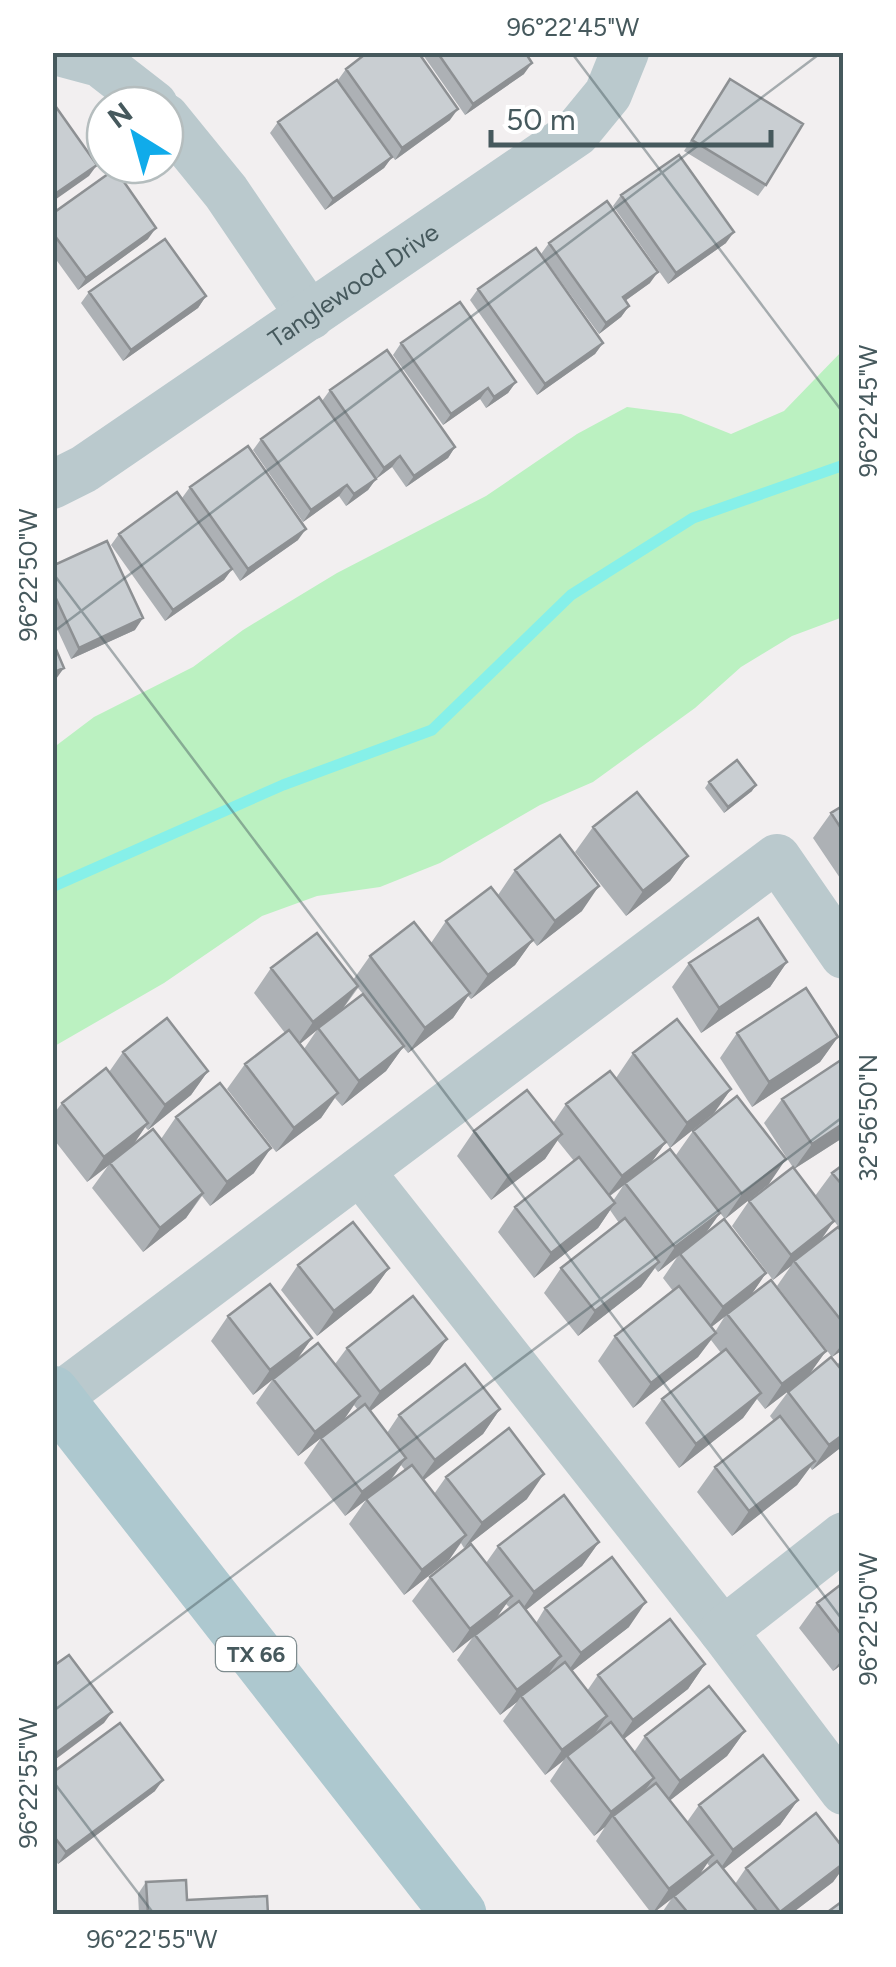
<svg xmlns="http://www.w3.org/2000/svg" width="896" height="1967" font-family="Figtree,sans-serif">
  <rect width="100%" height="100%" fill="#f2eff0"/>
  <path fill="#bbf1c1" d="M843,350V617L792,636L741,667L695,708L593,782L540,805L440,863L380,887L317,896L262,916L164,983L53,1047V748L94,717L193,667L243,630L337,573L486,496L577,434L627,407L681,414L731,434L784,411Z"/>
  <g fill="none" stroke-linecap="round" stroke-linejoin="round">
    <path stroke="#86f0e9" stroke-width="11" d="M52,887L283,785L432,730L571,595L693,518L844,465"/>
    <g stroke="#bac9cd" stroke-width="48">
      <path d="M59,52L100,63L154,105"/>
      <path d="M165,117L226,192L310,316"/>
      <path id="s1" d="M52,485L84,469L576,133L608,94L625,52"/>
      <path d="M360,1171L723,1631L844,1791"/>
      <path d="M57,1398L777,858L844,955"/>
      <path d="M723,1631L844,1536"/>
    </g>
    <path stroke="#adc8cf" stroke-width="55" d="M52,1393L459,1914"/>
  </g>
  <path fill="#adb1b5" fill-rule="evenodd" d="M421,52H525L524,74L465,115Z
    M346,69L450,120L395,160L338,80Z
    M730,79L766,185L758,196L684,151Z
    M278,122L392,157L384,168L325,210L270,133Z
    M621,195L726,243L668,284L613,206Z
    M52,214L148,239L78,290L52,254Z
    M549,243L650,283L625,301L629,306L621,317L599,334L541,254Z
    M478,289L603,343L595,354L537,395L470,300Z
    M89,292L206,296L198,308L123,361L81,303Z
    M401,343L516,382L508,393L486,408L480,399L443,425L393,355Z
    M330,390L455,447L448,458L406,487L392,467L376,479L368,490L346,506L339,496L303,522L253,450L261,439L322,401Z
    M190,487L298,540L240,581L232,569L224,580L165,621L111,545L119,534L182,498Z
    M52,566L135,630L71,659L52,618Z
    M709,782L752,791L724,813L705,788Z
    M844,805V884L813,838L831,813Z
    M593,827L688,856L670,881L626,916L575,852Z
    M515,870L582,911L537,946L498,895Z
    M446,921L533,940L515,965L471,999L468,996L453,1018L408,1053L403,1047L386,1071L342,1106L335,1098L321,1118L276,1152L227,1089L245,1064L285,1033L254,993L271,968L353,980L370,956L431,943ZM358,988L363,994L342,1010ZM317,1030L304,1049L300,1044Z
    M787,962L770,987L701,1033L672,987L689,963Z
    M737,1033L838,1037L820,1062L752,1107L720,1058Z
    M123,1052L208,1071L191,1095L148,1130L145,1127L133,1144L161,1139L176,1117L254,1173L210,1206L202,1196L186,1218L143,1252L92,1188L108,1166L87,1182L52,1137V1116L62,1103L109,1072Z
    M633,1053L731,1089L714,1113L670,1148L666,1142L650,1164L676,1155L693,1131L769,1184L725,1219L720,1213L705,1234L766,1273L751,1295L826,1351L808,1376L765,1409L757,1399L743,1418L679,1468L645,1423L662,1399L721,1353L711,1340L698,1357L633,1408L598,1361L615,1336L673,1291L663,1278L678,1256L658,1272L655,1268L641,1287L578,1336L544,1293L561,1268L619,1223L610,1210L598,1228L534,1278L498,1232L515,1207L574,1161L557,1140L545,1159L491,1200L457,1156L474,1131L553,1123L566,1104L616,1078ZM623,1186L613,1201L610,1196ZM725,1316L715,1332L711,1327Z
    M782,1099L844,1137L794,1169L764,1123Z
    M844,1164V1234L834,1221L821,1240L844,1234V1349L832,1357L777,1286L791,1266L773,1280L732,1226L749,1201L815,1196L832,1173Z
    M298,1265L389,1268L371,1293L317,1336L281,1290Z
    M228,1316L312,1338L296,1361L335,1364L347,1348L430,1364L370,1411L387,1433L399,1415L500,1409L483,1434L424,1480L434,1494L446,1477L527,1499L464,1548L461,1543L449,1560L404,1595L349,1524L366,1500L345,1516L304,1463L321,1438L298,1456L256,1403L273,1379L253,1395L211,1341ZM354,1405L358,1410L343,1421ZM401,1465L405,1470L390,1482Z
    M844,1356V1445L812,1470L810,1467L797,1485L732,1536L697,1492L715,1467L774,1421L770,1416L788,1392L837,1365Z
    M599,1542L582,1566L526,1610L536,1623L545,1608L629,1627L572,1671L587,1691L598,1675L705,1664L688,1689L624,1739L634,1752L645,1736L745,1731L727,1756L670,1800L687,1822L699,1805L798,1800L780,1825L723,1869L735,1884L746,1868L844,1849V1867L833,1882L791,1914H661L672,1898L652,1914L596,1841L605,1827L594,1836L550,1781L564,1760L545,1775L503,1721L517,1702L500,1715L457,1660L473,1637L453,1653L412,1601L430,1577L486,1563L498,1546ZM506,1604L510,1608L495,1620ZM707,1863L710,1867L698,1876Z
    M844,1582V1663L833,1671L799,1628L817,1603Z
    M52,1773L155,1791L58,1864L52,1856Z
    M146,1882L187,1900L268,1914H139L138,1894Z"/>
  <path fill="#8d9093" d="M532,63L524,74L465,115L473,104Z
    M458,109L450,120L395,160L402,148Z
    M392,157L384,168L325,210L333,199Z
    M97,165L89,176L52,202V196Z
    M156,228L148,239L78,290L86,278Z
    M734,232L726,243L668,284L676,273Z
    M658,272L650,283L615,308L623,297Z
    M206,296L198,308L123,361L131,350Z
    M629,306L621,317L599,334L606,323Z
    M603,343L595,354L537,395L545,384Z
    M516,382L508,393L486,408L494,397Z
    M488,388L480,399L443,425L451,414Z
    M455,447L448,458L406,487L414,476Z
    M400,456L392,467L376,479L384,468Z
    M376,479L368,490L346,506L354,494Z
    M347,485L339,496L303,522L311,510Z
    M306,529L298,540L240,581L248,569Z
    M232,569L224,580L165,621L173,610Z
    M143,618L135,630L71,659L79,648Z
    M64,668L56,679L52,681V673Z
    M756,785L752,791L724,813L728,807Z
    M688,856L670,881L626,916L643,891Z
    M599,886L582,911L537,946L555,921Z
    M533,940L515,965L471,999L488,975Z
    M787,962L770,987L701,1033L719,1008Z
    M358,986L341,1011L296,1047L313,1022Z
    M470,993L453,1018L408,1053L425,1028Z
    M838,1037L820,1062L752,1107L769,1082Z
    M404,1046L386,1071L342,1106L359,1081Z
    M208,1071L191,1095L148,1130L165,1105Z
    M731,1089L714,1113L670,1148L687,1123Z
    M338,1093L321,1118L276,1152L294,1128Z
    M148,1123L131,1148L87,1182L104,1157Z
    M844,1123V1137L794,1169L812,1144Z
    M562,1134L545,1159L491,1200L508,1176Z
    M666,1142L648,1167L604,1200L622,1176Z
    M271,1148L254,1173L210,1206L227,1182Z
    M786,1159L769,1184L725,1219L742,1194Z
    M203,1193L186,1218L143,1252L160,1228Z
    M615,1203L598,1228L534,1278L551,1253Z
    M720,1213L703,1237L658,1272L675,1247Z
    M834,1221L817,1245L794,1261L791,1266L773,1280L791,1255Z
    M659,1262L641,1287L578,1336L595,1311Z
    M389,1268L371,1293L317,1336L334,1311Z
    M766,1273L749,1298L705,1332L723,1307Z
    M716,1333L698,1357L633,1408L651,1383Z
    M312,1338L295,1362L253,1395L270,1370Z
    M447,1339L430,1364L363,1417L380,1392Z
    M844,1342V1349L832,1357Z
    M826,1351L808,1376L765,1409L782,1384Z
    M761,1393L743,1418L679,1468L696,1444Z
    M360,1396L343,1421L298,1456L315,1432Z
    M500,1409L483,1434L417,1485L435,1460Z
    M844,1434V1445L812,1470L829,1445Z
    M406,1458L389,1482L345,1516L362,1492Z
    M815,1461L797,1485L732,1536L749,1511Z
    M544,1474L527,1499L464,1548L482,1523Z
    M466,1535L449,1560L404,1595L422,1570Z
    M599,1542L582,1566L517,1617L534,1592Z
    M512,1596L494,1621L453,1653L470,1629Z
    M646,1602L629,1627L563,1678L581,1653Z
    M561,1656L544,1680L521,1696L517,1702L500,1715L517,1690Z
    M844,1657V1663L833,1671Z
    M705,1664L688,1689L616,1745L633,1720Z
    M112,1712L104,1723L52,1762V1756Z
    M607,1716L590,1741L567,1756L564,1760L545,1775L562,1750Z
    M745,1731L727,1756L663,1806L680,1781Z
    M654,1778L637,1802L613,1816L605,1827L594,1836L611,1812Z
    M163,1780L155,1791L58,1864L66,1852Z
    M798,1800L780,1825L716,1875L733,1850Z
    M713,1855L696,1880L652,1914L669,1889Z
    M844,1863V1867L833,1882L791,1914H778Z"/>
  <path fill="#c9ced2" stroke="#8d9093" stroke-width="2.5" d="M368,52H418L458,109L402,148L346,69Z
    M437,52H525L532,63L473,104Z
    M730,79L803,124L766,185L692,140Z
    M337,80L392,157L333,199L278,122Z
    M56,107L97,165L52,196V110Z
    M679,155L734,232L676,273L621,195Z
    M115,169L156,228L86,278L52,232V214Z
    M607,201L658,272L623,297L629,306L606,323L549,243Z
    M165,239L206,296L131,350L89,292Z
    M536,248L603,343L545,384L478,289Z
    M460,302L516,382L494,397L488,388L451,414L401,343Z
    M387,350L455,447L414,476L400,456L384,468L330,390Z
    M319,397L376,479L354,494L347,485L311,510L261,439Z
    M248,446L306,529L248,569L190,487Z
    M177,492L232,569L173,610L119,534Z
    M107,541L143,618L79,648L52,590V566Z
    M52,640L64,668L52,673Z
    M737,760L756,785L728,807L709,782Z
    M637,792L688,856L643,891L593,827Z
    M844,805V833L831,813Z
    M560,835L599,886L555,921L515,870Z
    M491,887L533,940L488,975L446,921Z
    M758,918L787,962L719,1008L689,963Z
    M414,922L470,993L425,1028L370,956Z
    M317,933L358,986L313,1022L271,968Z
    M806,988L838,1037L769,1082L737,1033Z
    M363,994L404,1046L359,1081L318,1028Z
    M167,1018L208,1071L165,1105L123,1052Z
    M677,1019L731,1089L687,1123L633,1053Z
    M289,1030L338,1093L294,1128L245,1064Z
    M844,1058V1123L812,1144L782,1099Z
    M106,1068L148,1123L104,1157L62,1103Z
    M610,1071L666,1142L622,1176L566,1104Z
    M220,1083L271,1148L227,1182L176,1117Z
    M527,1090L562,1134L508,1176L474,1131Z
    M737,1096L786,1159L742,1194L693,1131Z
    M153,1129L203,1193L160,1228L110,1163Z
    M670,1149L720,1213L675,1247L625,1183Z
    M579,1157L615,1203L551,1253L515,1207Z
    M844,1164V1187L832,1173Z
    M793,1167L834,1221L791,1255L749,1201Z
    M625,1218L659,1262L595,1311L561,1268Z
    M724,1219L766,1273L723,1307L680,1254Z
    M353,1222L389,1268L334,1311L298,1265Z
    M838,1227L844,1234V1324L794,1261Z
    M771,1280L826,1351L782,1384L727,1314Z
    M270,1284L312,1338L270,1370L228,1316Z
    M679,1286L716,1333L651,1383L615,1336Z
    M413,1296L447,1339L380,1392L347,1348Z
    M318,1343L360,1396L315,1432L273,1379Z
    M726,1349L761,1393L696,1444L662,1399Z
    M831,1357L844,1373V1434L829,1445L788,1392Z
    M465,1364L500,1409L435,1460L399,1415Z
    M365,1404L406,1458L362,1492L321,1438Z
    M780,1416L815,1461L749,1511L715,1467Z
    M509,1428L544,1474L482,1523L446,1477Z
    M412,1465L466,1535L422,1570L366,1499Z
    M564,1495L599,1542L534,1592L498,1546Z
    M471,1544L512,1596L470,1629L430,1577Z
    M612,1557L646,1602L581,1653L545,1608Z
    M844,1582V1638L817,1603Z
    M519,1601L561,1656L517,1690L475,1635Z
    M670,1619L705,1664L633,1720L598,1675Z
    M69,1655L112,1712L52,1756V1667Z
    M565,1662L607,1716L562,1750L521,1696Z
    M709,1686L745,1731L680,1781L645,1736Z
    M611,1722L654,1778L611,1812L567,1756Z
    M120,1723L163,1780L66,1852L52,1834V1773Z
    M763,1755L798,1800L733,1850L699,1805Z
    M656,1783L713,1855L669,1889L613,1816Z
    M816,1813L844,1849V1863L780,1912L746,1868Z
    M717,1861L759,1914H689L674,1896Z
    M186,1880L187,1900L267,1896L268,1914H148L146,1882Z
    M844,1900V1914H825Z"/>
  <path fill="none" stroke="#46595d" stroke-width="2.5" stroke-opacity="0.45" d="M571,52L844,414M52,572L844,1622M52,633L822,52M52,1712L844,1116M52,1780L154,1914"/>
  <g text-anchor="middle" stroke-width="8" stroke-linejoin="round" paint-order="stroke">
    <rect fill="#fff" stroke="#7e8b8e" stroke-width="2.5" x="216" y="1637" width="80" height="34" rx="8"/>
    <g font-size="22" font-weight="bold" fill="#46595d">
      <text x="256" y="1662">TX 66</text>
    </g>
    <g font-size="25" fill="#46595d" stroke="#fff">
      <text dy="9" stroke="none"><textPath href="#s1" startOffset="362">Tanglewood Drive</textPath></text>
    </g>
  </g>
  <rect width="896" height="1967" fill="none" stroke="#ffffff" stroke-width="110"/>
  <g transform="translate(135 135) rotate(323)"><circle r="48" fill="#ffffff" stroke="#b5bdbe" stroke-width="2.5"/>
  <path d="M0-8L18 38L0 25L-18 38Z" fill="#10abea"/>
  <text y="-15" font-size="28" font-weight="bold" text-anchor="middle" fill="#46595d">N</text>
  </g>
  <path d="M491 130v15h280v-15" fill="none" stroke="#46595d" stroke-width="5"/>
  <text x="506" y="130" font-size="30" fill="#46595d" stroke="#ffffff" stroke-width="8" paint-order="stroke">50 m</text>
  <rect x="55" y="55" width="786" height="1857" fill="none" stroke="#46595d" stroke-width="4"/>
  <g font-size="25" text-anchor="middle" fill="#46595d">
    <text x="573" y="36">96°22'45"W</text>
    <text transform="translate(868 411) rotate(-90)" y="9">96°22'45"W</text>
    <text transform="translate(28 575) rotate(-90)" y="9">96°22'50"W</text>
    <text transform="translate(868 1118) rotate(-90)" y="9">32°56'50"N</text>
    <text transform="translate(868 1619) rotate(-90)" y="9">96°22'50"W</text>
    <text transform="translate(28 1783) rotate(-90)" y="9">96°22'55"W</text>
    <text x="152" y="1948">96°22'55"W</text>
  </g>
</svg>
